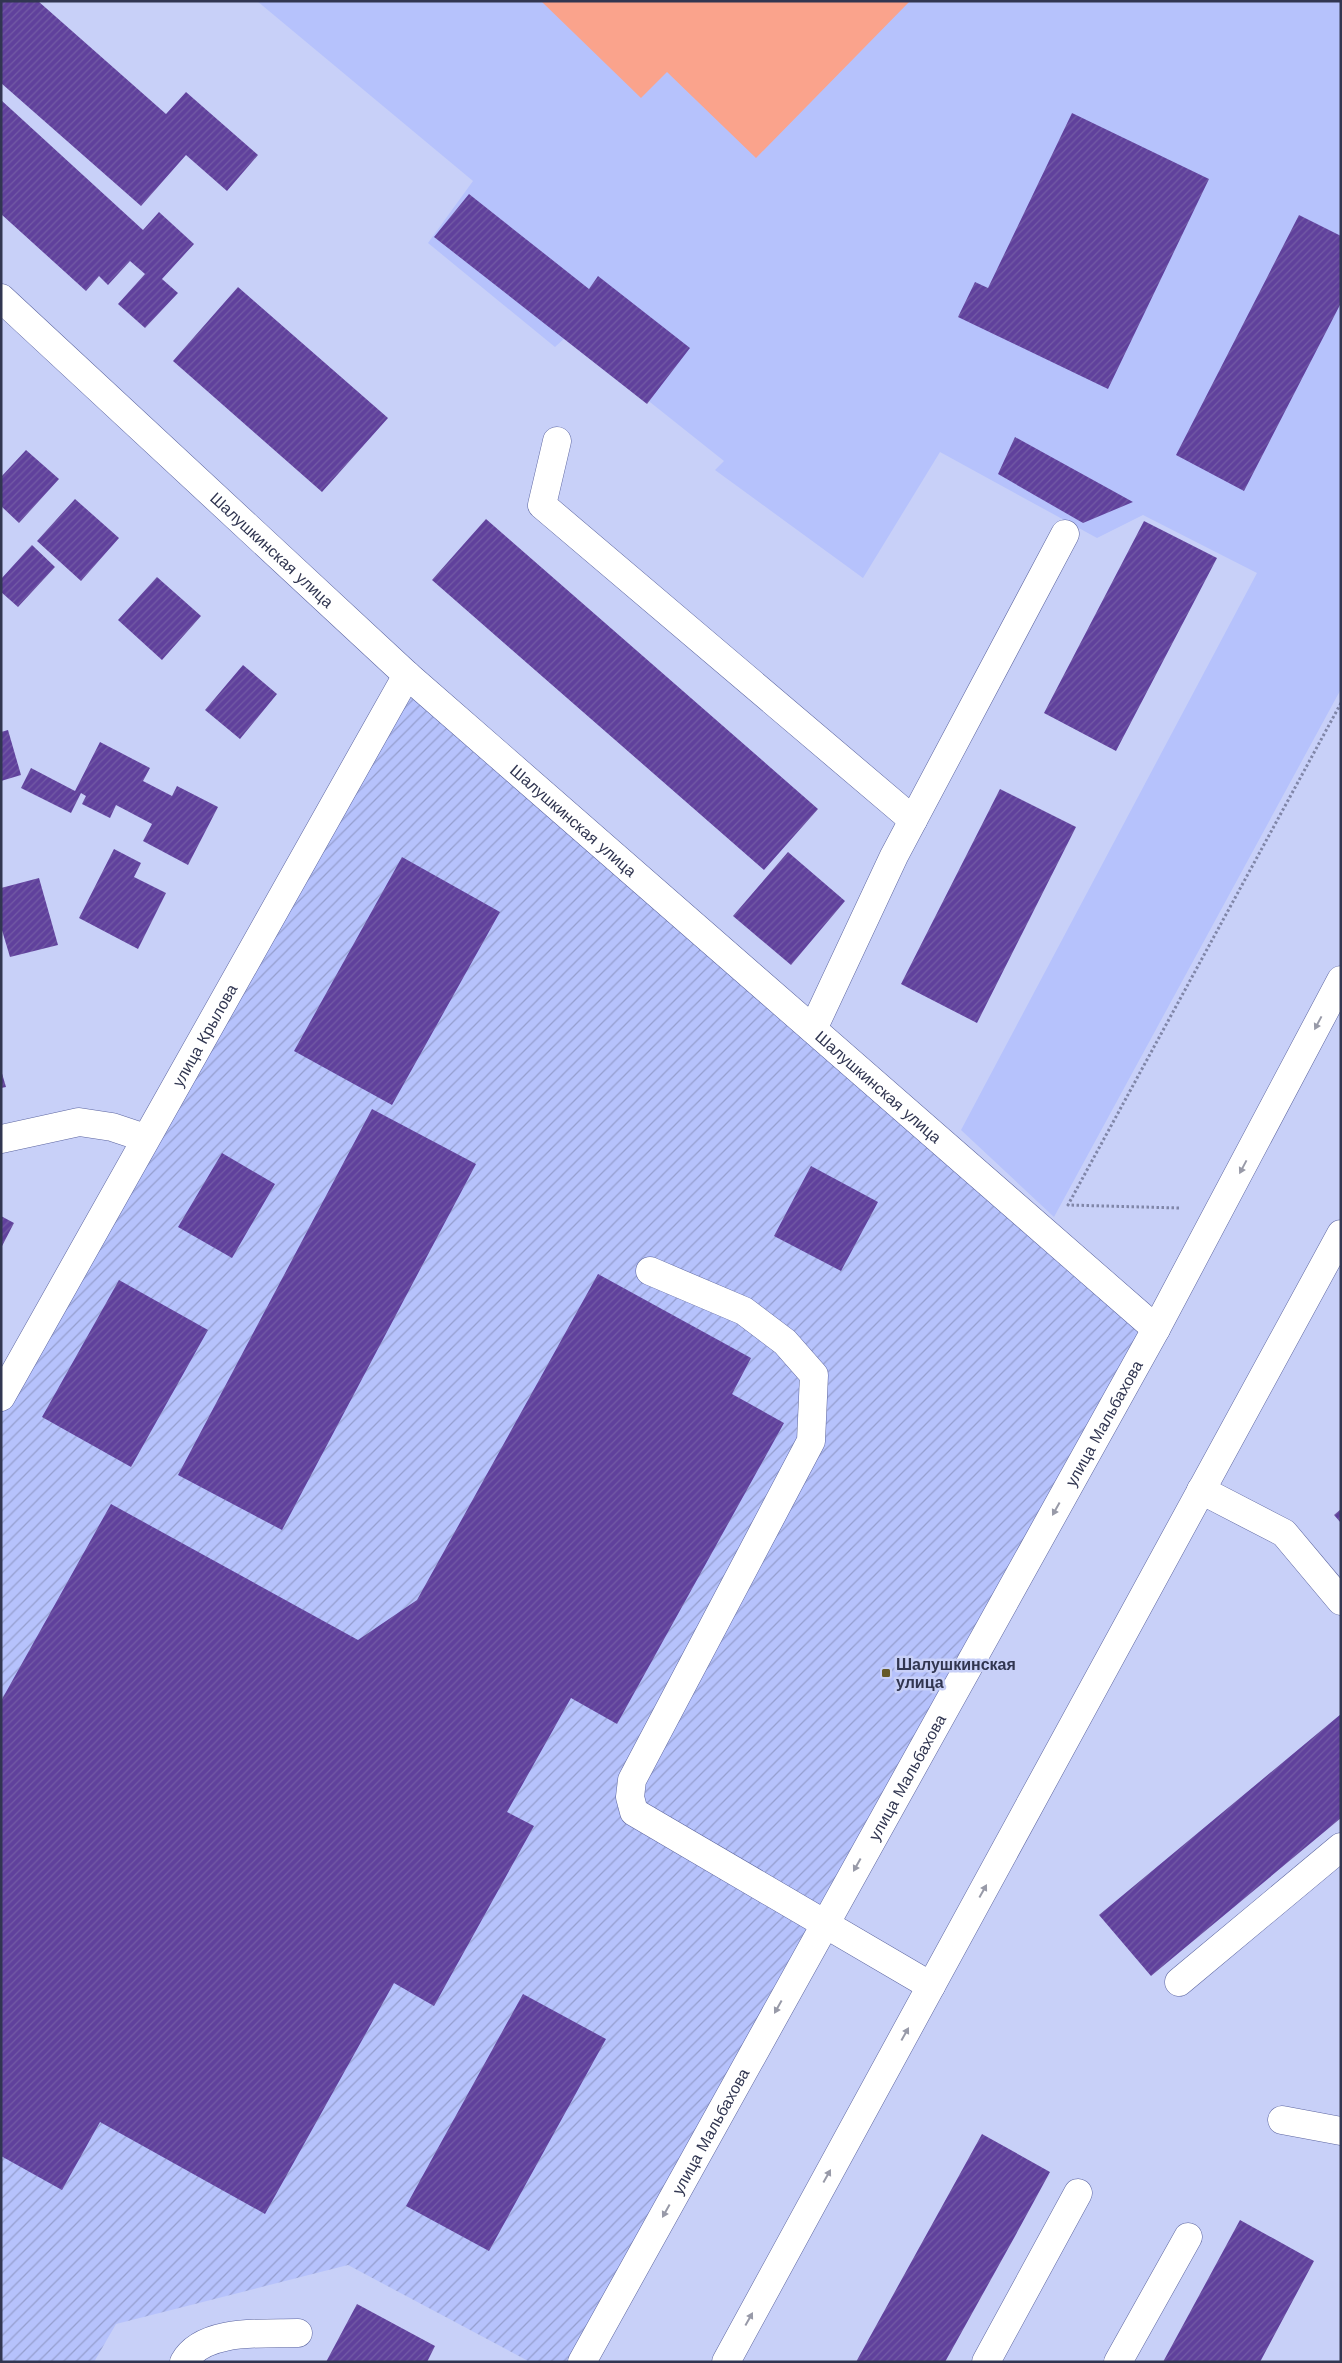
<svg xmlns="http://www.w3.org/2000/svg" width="1342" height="2363" font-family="'Work Sans',sans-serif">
  <defs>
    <pattern id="industrial-furrows" width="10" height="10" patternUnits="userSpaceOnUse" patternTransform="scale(1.25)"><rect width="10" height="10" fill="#b6c2fc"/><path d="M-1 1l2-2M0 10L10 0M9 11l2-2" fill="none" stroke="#959ece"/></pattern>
    <pattern id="building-hatch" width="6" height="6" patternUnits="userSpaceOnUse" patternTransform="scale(1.25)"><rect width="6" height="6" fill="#60419c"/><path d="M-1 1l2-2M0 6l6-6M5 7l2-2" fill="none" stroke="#735ba5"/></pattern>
  </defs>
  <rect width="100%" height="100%" fill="#c8d0f8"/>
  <path fill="#b6c2fc" d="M257,1H1341V689L1054,1217L961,1130L1257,573L1143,515L1097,538L940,452L863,578L715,470L724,461L567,336L555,347L428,243L473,181Z"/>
  <path fill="url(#industrial-furrows)" d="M407,675L1156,1329L582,2362H530L348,2265L116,2324L94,2362H1V1397Z"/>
  <path fill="#faa38c" d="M541,1H910L756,158L667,72L641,98Z"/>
  <path fill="url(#building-hatch)" d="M1,1H38L166,114L186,92L258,155L227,191L186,155L141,206L1,83Z
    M1,100L143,230L159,212L194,244L162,279L178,293L145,328L118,304L145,274L130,261L108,285L99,276L86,291L1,214Z
    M1072,113L1209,179L1108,389L958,317L975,282L988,288Z
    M469,194L589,289L598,276L690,348L647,404L434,237Z
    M1299,215L1341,236V303L1244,491L1176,455Z
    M238,287L388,418L322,492L173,361Z
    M1015,437L1133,502L1083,523L998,474Z
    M26,450L59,479L19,523L1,506V477Z
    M75,499L119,538L81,581L37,541Z
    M486,519L818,809L764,870L432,580Z
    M1144,521L1217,558L1116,751L1044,713Z
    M32,545L55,567L18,607L1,592V579Z
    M157,577L201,616L162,660L118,620Z
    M243,665L277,694L240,739L205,710Z
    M8,730L21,775L1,781V732Z
    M100,742L150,768L143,781L172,796L177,786L218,807L188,865L143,841L152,824L116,805L110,818L82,804L86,796L81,793L71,813L21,788L31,768L75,791Z
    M1000,789L1076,827L977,1023L901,984Z
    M114,849L141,863L134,877L166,893L138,949L79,918Z
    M788,852L845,901L791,965L733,916Z
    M402,857L500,912L392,1105L294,1051Z
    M39,878L58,945L10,957L1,927V888Z
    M1,1070L6,1087L1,1088Z
    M372,1109L476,1164L282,1530L178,1475Z
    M222,1153L275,1184L232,1258L178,1227Z
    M811,1166L878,1202L841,1271L774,1236Z
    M1,1216L14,1223L1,1248Z
    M598,1274L751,1358L732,1394L784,1423L617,1724L571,1698L507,1812L534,1826L434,2006L394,1983L265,2214L100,2122L62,2190L1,2156V1701L111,1504L358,1640L417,1600Z
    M119,1280L208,1330L131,1467L42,1417Z
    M1341,1509V1523L1334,1515Z
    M1341,1714V1818L1151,1976L1099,1915Z
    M523,1994L606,2039L489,2251L406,2206Z
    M982,2134L1050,2172L1014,2238L945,2362H856Z
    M1240,2220L1314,2261L1260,2362H1163Z
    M357,2304L435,2346L427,2362H326Z"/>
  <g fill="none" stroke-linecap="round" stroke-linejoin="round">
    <g stroke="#5c65a0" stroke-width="29">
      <g id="minor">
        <path id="s1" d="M1,298L407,675L1156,1329"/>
        <path d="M557,441L542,505L913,820"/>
        <path d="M813,1029L894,856L1065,534"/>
        <path d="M1,1139L79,1122L112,1127L145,1138"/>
        <path d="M650,1271L744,1311L785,1342L814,1375L811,1441L632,1780L630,1797L634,1812L931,1986"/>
        <path id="s2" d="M1,1397L407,675"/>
        <path d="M1201,1490L1284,1533L1341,1601"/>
        <path d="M1179,1982L1341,1847"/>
        <path d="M1282,2120L1341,2131"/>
        <path d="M184,2362C203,2328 264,2334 298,2333"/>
        <path d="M986,2362L1078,2193"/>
        <path d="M1118,2362L1188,2237"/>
      </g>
    </g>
    <g stroke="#5c65a0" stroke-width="29">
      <g id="major">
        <path id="s3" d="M582,2362L1156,1329L1341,980"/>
        <path d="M726,2362L1341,1234"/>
      </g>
    </g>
    <path stroke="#8086a8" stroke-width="3" stroke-dasharray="2.5 2.5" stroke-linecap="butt" d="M1179,1208L1068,1205L1341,703"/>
    <use href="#minor" stroke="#fff" stroke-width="28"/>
    <use href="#major" stroke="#fff" stroke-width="28"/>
  </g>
  <defs><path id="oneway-solid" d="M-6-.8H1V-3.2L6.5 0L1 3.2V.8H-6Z" transform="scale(1.25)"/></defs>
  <g fill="#989aa8">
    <use href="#oneway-solid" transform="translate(1318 1023) rotate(118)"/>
    <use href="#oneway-solid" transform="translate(1243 1167) rotate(118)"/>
    <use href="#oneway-solid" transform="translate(1056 1509) rotate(119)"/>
    <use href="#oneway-solid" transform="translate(857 1865) rotate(119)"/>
    <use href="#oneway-solid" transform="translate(983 1891) rotate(-61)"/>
    <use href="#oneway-solid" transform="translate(778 2007) rotate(119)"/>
    <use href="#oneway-solid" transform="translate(905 2034) rotate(-61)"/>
    <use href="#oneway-solid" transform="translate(827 2176) rotate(-61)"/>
    <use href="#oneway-solid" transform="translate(666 2211) rotate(119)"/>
    <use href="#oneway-solid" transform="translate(749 2319) rotate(-61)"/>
  </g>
  <rect fill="#665a27" stroke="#c8d0f8" stroke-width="2" x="881" y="1668" width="10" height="10" rx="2.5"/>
  <g text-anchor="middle" stroke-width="5" stroke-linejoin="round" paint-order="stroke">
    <g font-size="16" fill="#313651" stroke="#c8d0f8">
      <text dy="6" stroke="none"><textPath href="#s1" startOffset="370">Шалушкинская улица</textPath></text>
      <text dy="6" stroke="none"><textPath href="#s1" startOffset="775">Шалушкинская улица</textPath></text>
      <text dy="6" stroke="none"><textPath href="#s2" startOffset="415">улица Крылова</textPath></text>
      <text dy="6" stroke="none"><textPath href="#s1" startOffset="1180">Шалушкинская улица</textPath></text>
      <text dy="6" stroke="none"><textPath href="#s3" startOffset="1074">улица Мальбахова</textPath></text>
      <text dy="6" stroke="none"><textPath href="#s3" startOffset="669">улица Мальбахова</textPath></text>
      <text dy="6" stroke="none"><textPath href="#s3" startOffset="264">улица Мальбахова</textPath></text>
    </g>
    <g font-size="16" font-weight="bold" fill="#313651" stroke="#c8d0f8" text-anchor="start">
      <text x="896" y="1670">Шалушкинская<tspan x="896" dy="18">улица</tspan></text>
    </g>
  </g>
  <rect width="1342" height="2363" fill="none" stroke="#313651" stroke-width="5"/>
</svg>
